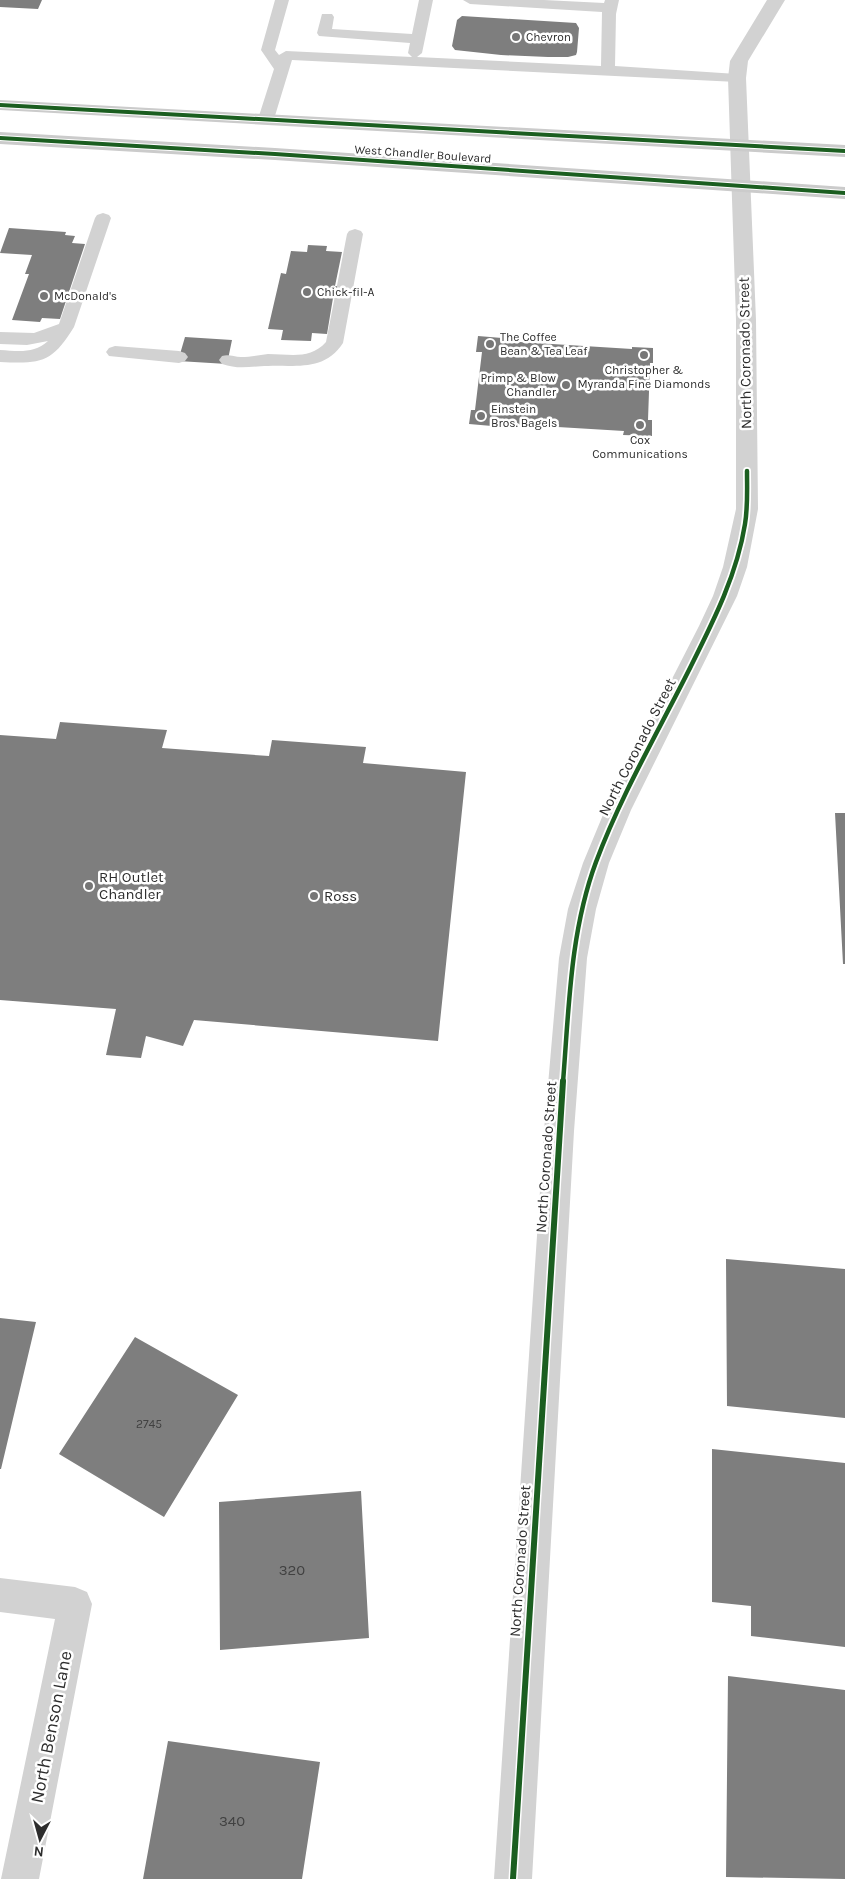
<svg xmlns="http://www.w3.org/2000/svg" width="845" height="1879" font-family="Karla,sans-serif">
  <rect width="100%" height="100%" fill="#fff"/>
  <path fill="#7e7e7e" d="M0,0H42L38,9L0,7Z
    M462,16L576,23L579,28L577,52L576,55L568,57H548L501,55L455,50L452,46L457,20Z
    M9,228L66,232L65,235L75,236L72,243L85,244L60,319L42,318L40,322L12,320L29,274H25L32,255L0,253Z
    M308,245L327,246L326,251L342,252L335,286H339L337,299L333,298L327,334L312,333L311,341L281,340L283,330L268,329L281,273L286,274L291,251L307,252Z
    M478,336L502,338V341L632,349V347L653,348V363H650L648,420H652V436L623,435L624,431L492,423V426L469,424L471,410H475L482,352H476Z
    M185,337L232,340L227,364L178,361Z
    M60,722L167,730L162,748L269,756L272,740L366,747L363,763L466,772L438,1041L194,1020L183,1046L146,1036L141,1058L106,1055L116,1009L0,1000V735L56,739Z
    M835,813H845V964H843Z
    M726,1259L845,1269V1418L727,1406Z
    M0,1318L36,1322L1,1469H0Z
    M135,1337L238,1395L164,1517L59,1454Z
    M712,1449L845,1463V1647L751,1636V1606L712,1602Z
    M361,1491L369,1638L220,1650L219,1502Z
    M728,1676L845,1690V1879L726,1877Z
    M168,1741L320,1762L302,1879H143Z"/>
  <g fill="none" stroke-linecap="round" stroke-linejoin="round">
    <path fill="#d2d2d2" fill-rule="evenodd" d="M275,0H289L275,50L279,55L286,51L412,57L408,53L410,43L319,36L317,33L322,14H332L334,17L332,29L412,34L419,0H433L422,53L417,57L601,66L602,12L470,4L463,0H544L604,3L605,0H619L616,14L615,66L737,74L742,75L744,78L742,81L737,82L292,60L274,119L271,122H261L258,119L274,69L261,50Z
      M103,213L109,215L111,218L74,327C52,363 41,364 0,362V350C18,351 34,354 48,341L27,345L0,344V332L34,333L59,324L95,218L97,215Z
      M355,229L361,231L363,234L343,343C325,371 297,365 268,366C251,366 239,370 222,364L219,360L222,356C229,354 234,357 241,357C250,357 259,355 268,354C290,354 310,360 326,342L347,234L349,231Z
      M115,346L179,351L185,353L188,357L185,361L179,363L109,356L106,352L109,348Z"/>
    <path fill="#d2d2d2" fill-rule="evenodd" d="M767,0H785L748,61L746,78L756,320L758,509L747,567L737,596L631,810L609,863L596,909L587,958L574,1131L532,1879H494L544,1131L559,958L568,909L583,863L605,810L699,626L713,596L723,567L736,509V320L728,78L730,61Z
      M0,1578L75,1587L87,1592L92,1604L39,1879H1L55,1619L0,1612Z"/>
    <path fill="#cbcbcb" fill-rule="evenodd" d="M0,100L845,145V157L0,110Z
      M0,132L275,148L845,187V199L275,160L0,144Z"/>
    <g stroke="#fff" stroke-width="6">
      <path id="cycleway-far2" d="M0,105L845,151
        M0,138L275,154L845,193"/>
    </g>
    <g stroke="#fff" stroke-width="8">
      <path id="cycleway-far1" d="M563,1082C569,1008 570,932 596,862C621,795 658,732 690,668C713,622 737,575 745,524C748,506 747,489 747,471"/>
    </g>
    <g stroke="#fff" stroke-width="9">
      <path id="cycleway" d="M513,1879L563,1081"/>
    </g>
    <use href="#cycleway-far2" stroke="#1b5e20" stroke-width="4"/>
    <use href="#cycleway-far1" stroke="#1b5e20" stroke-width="4.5"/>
    <use href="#cycleway" stroke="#1b5e20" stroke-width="6"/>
  </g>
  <g fill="#767676" stroke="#fff" stroke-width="2">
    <circle cx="516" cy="37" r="5"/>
    <circle cx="307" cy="292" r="5"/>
    <circle cx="44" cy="296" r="5"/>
    <circle cx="490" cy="344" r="5"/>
    <circle cx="644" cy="355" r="5"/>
    <circle cx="566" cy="385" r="5"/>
    <circle cx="481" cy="416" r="5"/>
    <circle cx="640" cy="425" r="5"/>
    <circle cx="89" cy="886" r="5"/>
    <circle cx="314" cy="896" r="5"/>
  </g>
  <g text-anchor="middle" stroke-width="5" stroke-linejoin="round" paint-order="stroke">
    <g font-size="12" fill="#2d2d2d" stroke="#fff" text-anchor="start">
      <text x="526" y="41">Chevron</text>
      <text x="317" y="296">Chick-fil-A</text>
      <text x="54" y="300">McDonald's</text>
      <text x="500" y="341">The Coffee<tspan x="500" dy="14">Bean &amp; Tea Leaf</tspan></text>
      <text x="644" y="374" text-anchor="middle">Christopher &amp;<tspan x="644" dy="14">Myranda Fine Diamonds</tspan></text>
      <text x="556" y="382" text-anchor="end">Primp &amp; Blow<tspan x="556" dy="14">Chandler</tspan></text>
      <text x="491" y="413">Einstein<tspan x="491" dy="14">Bros. Bagels</tspan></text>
      <text x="640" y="444" text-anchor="middle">Cox<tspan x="640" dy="14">Communications</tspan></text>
    </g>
    <g font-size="12" fill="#2d2d2d" stroke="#fff">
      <text transform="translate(423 154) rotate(4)" y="4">West Chandler Boulevard</text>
    </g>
    <g font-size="12" fill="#414141">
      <text x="149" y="1428">2745</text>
    </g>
    <g font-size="15" fill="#2d2d2d" stroke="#fff">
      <text transform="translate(745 353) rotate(-91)" y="5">North Coronado Street</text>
      <text transform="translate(637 747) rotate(-63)" y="5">North Coronado Street</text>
      <text transform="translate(546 1157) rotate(-86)" y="5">North Coronado Street</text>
      <text transform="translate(520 1561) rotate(-86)" y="5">North Coronado Street</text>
    </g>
    <g font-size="15" fill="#2d2d2d" stroke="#fff" text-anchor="start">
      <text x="99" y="882">RH Outlet<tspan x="99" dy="17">Chandler</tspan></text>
      <text x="324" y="901">Ross</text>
    </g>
    <g font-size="15" fill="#414141">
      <text x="292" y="1575">320</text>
      <text x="232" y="1826">340</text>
    </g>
    <g font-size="18" fill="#2d2d2d" stroke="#fff">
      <text transform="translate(51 1727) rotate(-79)" y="6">North Benson Lane</text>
    </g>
  </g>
  <g transform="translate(40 1839) rotate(186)" stroke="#ffffff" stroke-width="4" paint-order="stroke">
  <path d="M0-4L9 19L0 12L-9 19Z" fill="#2d2d2d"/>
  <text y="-8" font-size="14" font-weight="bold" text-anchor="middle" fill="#2d2d2d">N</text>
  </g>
</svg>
